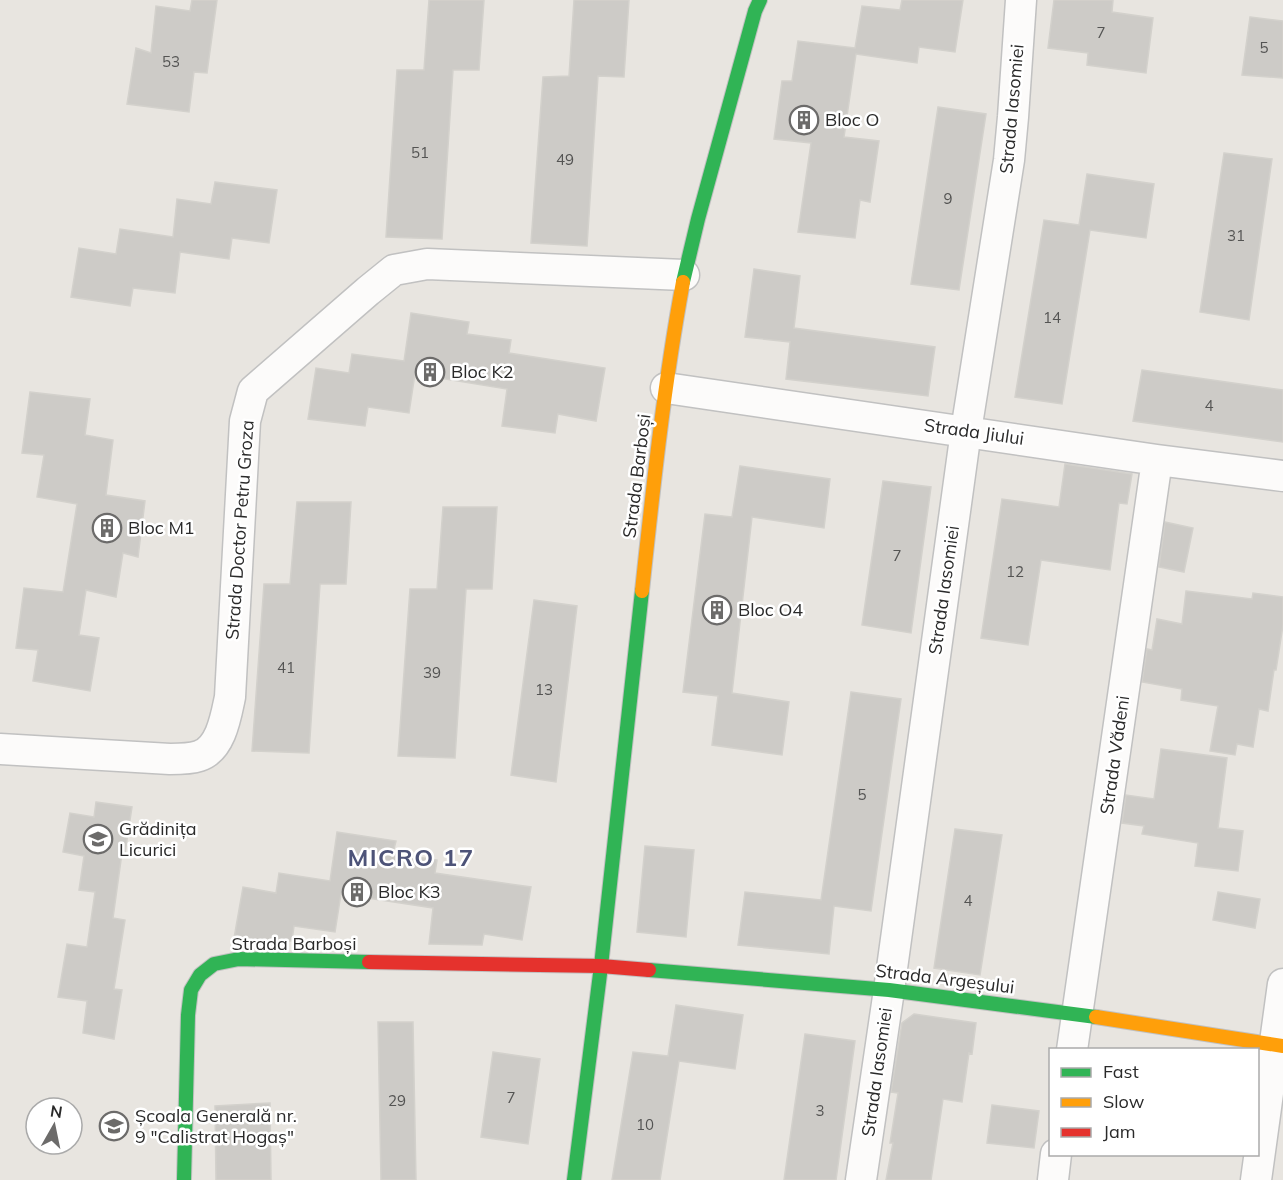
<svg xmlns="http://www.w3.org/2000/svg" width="1283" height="1180" font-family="Mulish,sans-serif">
  <rect width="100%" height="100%" fill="#e8e5e0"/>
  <path fill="#cdcbc7" stroke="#d3d1cc" stroke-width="1.5" d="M192,0H217L207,73L194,72L189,112L127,104L136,48L151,53L156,6L190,11Z
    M429,0H484L479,70H453L442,239L386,237L397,70H424Z
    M574,0H629L624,77L598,76L587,246L531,243L543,77L569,76Z
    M902,0H963L955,52L919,47L917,63L856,54L844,137L879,141L870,202L860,200L855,238L798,232L811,143L774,139L782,81H792L798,41L855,48L862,6L900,10Z
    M1054,0H1113L1112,12L1153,18L1146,73L1087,65L1088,53L1048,48Z
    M1250,17L1283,21V78L1242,75Z
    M938,107L986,114L959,290L911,284Z
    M1224,153L1272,159L1249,320L1200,312Z
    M1087,174L1154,184L1146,238L1090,230L1062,404L1015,397L1044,220L1079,225Z
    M215,182L277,190L269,243L232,238L229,259L180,252L175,293L133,288L130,306L71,297L79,248L116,254L120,229L173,237L177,199L211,204Z
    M754,269L800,276L794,328L935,347L928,396L786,379L790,342L745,337Z
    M411,313L469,322L467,334L511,340L509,353L605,368L596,421L558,414L555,433L502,426L507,389L415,374L409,413L368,407L365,426L308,419L316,368L349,373L352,354L404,361Z
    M1142,370L1283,390V442L1133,421Z
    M30,392L90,399L85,435L113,440L106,495L145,501L138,557L123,553L116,597L86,590L79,635L99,638L90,691L33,681L38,650L16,648L24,588L63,592L77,504L37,497L44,455L22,453Z
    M1065,464L1132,474L1127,504L1119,503L1110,570L1041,560L1028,645L981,638L1002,499L1059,507Z
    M740,466L830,479L824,528L752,517L732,693L789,702L782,755L712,745L718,696L683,692L705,514L732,517Z
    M883,481L931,487L911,633L862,625Z
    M297,502H351L346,584H320L309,753L252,751L264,584H290Z
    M443,507H497L492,589H466L455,758L398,756L410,589H437Z
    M1165,522L1193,528L1184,572L1159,567Z
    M1186,591L1252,599L1253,593L1283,597V625L1276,670H1274L1268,711L1259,709L1253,747L1237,744L1235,755L1210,751L1218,706L1181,700L1182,689L1142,682L1147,649L1152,650L1157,619L1182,624Z
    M534,600L577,606L556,782L511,775Z
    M851,692L901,699L871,911L834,906L829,954L738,945L745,892L821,900Z
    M1161,749L1227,758L1218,828L1243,831L1238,871L1195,866L1198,843L1142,834L1144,826L1122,823L1126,795L1154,799Z
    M96,802L132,807L125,853H122L113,918L125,920L114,989L122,990L114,1039L83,1033L87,1001L58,997L67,944L87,947L95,892L79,890L84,856L63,852L70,813L94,817Z
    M955,829L1002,835L980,975L934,968Z
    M337,832L396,841L393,853L437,860L435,873L531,887L522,940L484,934L482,945L429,944L433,908L341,894L335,932L294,926L292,941H254L234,938L243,887L276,893L279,873L330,881Z
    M645,846L694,850L686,937L637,932Z
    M1218,892L1260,899L1255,928L1213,920Z
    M676,1005L743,1015L735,1069L679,1061L660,1180H612L633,1052L668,1056Z
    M914,1014L976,1023L972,1054L969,1053L962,1102L943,1099L931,1180H886L893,1143H890L898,1093L891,1092L902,1023Z
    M378,1022H413L416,1180H381Z
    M805,1034L855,1041L836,1180H784Z
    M493,1052L540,1059L528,1144L481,1137Z
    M270,1103L271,1180H216L215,1106Z
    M992,1105L1039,1111L1034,1148L987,1143Z"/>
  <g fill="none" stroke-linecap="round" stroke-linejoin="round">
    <g stroke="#c1c1c1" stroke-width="33">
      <path id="street" d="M666,388L1157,460L1283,476
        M0,749L170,759C180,759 190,759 199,756C221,749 226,716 230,697L245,421L253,391L368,291L394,270L427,264L684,275
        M1072,1050L1157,460
        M861,1180L889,990L966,431L1009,160L1013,117L1021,0
        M1053,1180L1056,1154
        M1256,1180L1283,984"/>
    </g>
    <g stroke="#c1c1c1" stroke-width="16">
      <path id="fast" d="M683,282L698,219L755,11L760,0
        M649,970L889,990L1096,1017
        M184,1180L188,1015L191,990L200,975L214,964L239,959L369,962
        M574,1180L601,966L642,591"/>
    </g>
    <g stroke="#c1c1c1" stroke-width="16">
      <path id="slow" d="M642,591C653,488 664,384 683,282
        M1096,1017L1283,1046"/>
    </g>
    <g stroke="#c1c1c1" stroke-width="16">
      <path id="jam" d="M369,962L601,966L649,970"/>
    </g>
    <use href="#street" stroke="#fcfbfa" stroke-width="30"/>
    <use href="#fast" stroke="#30b455" stroke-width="14"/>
    <use href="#slow" stroke="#ff9f0a" stroke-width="14"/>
    <use href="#jam" stroke="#e5322d" stroke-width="14"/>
  </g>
  <defs>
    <g id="building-ring" transform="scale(1.5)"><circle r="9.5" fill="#fff" stroke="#6c6b6a" stroke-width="1.5"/><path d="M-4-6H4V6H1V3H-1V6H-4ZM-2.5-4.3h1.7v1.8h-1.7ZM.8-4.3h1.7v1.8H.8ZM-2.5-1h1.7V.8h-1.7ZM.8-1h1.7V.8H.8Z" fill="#6c6b6a"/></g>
    <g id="school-ring" transform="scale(1.5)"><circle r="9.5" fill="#fff" stroke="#6c6b6a" stroke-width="1.5"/><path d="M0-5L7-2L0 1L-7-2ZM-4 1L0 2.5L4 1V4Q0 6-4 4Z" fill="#6c6b6a"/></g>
  </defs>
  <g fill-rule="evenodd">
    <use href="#building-ring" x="804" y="120"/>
    <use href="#building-ring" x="430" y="372"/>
    <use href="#building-ring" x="107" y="528"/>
    <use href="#building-ring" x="717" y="610"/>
    <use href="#school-ring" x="98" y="839"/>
    <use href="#building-ring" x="357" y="892"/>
    <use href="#school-ring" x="114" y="1126"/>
  </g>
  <g text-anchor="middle" stroke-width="5" stroke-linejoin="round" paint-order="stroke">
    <g font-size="15" fill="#545453">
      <text x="1101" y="38">7</text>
      <text x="1264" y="53">5</text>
      <text x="171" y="67">53</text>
      <text x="420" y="158">51</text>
      <text x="565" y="165">49</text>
      <text x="948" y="204">9</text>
      <text x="1236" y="241">31</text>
      <text x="1052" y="323">14</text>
      <text x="1209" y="411">4</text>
      <text x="897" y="561">7</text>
      <text x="1015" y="577">12</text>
      <text x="286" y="673">41</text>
      <text x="432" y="678">39</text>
      <text x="544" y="695">13</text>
      <text x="862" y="800">5</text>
      <text x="968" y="906">4</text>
      <text x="511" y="1103">7</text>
      <text x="397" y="1106">29</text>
      <text x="820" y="1116">3</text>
      <text x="645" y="1130">10</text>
    </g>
    <g font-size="18" fill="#2a2a2a" stroke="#fff">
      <text transform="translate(1012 109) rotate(-85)" y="6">Strada Iasomiei</text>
      <text transform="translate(974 432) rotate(8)" y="6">Strada Jiului</text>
      <text transform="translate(637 476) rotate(-83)" y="6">Strada Barboși</text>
      <text transform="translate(240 530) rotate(-86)" y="6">Strada Doctor Petru Groza</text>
      <text transform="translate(944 590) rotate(-82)" y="6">Strada Iasomiei</text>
      <text transform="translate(1115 755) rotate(-82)" y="6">Strada Vădeni</text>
      <text x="294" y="950">Strada Barboși</text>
      <text transform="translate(945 979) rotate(7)" y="6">Strada Argeșului</text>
      <text transform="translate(877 1072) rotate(-82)" y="6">Strada Iasomiei</text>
    </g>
    <g font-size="18" fill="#2a2a2a" stroke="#fff" text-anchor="start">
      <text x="825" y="126">Bloc O</text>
      <text x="451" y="378">Bloc K2</text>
      <text x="128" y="534">Bloc M1</text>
      <text x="738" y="616">Bloc O4</text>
      <text x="119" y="835">Grădinița<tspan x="119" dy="21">Licurici</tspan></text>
      <text x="378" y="898">Bloc K3</text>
      <text x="135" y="1122">Școala Generală nr.<tspan x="135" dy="21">9 "Calistrat Hogaș"</tspan></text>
    </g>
    <g font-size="24" font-weight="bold" letter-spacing="1.5" fill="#4d5378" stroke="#fff">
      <text x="411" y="866">MICRO 17</text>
    </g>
  </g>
  <rect x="1049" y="1048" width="210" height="108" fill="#ffffff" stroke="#aaaaaa" stroke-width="1.5"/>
  <rect x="1061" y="1068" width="30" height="9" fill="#30b455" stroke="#aaaaaa" stroke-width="1.5"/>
  <text x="1103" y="1078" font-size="18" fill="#2a2a2a">Fast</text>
  <rect x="1061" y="1098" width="30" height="9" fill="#ff9f0a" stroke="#aaaaaa" stroke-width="1.5"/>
  <text x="1103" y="1108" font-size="18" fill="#2a2a2a">Slow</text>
  <rect x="1061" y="1128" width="30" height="9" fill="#e5322d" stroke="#aaaaaa" stroke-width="1.5"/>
  <text x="1103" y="1138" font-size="18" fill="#2a2a2a">Jam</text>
  <g transform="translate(54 1126) rotate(9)"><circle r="28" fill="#ffffff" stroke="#aaaaaa" stroke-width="1.5"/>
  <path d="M0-4.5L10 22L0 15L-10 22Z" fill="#6c6b6a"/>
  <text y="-9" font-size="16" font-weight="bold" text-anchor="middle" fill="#2a2a2a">N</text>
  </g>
</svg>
